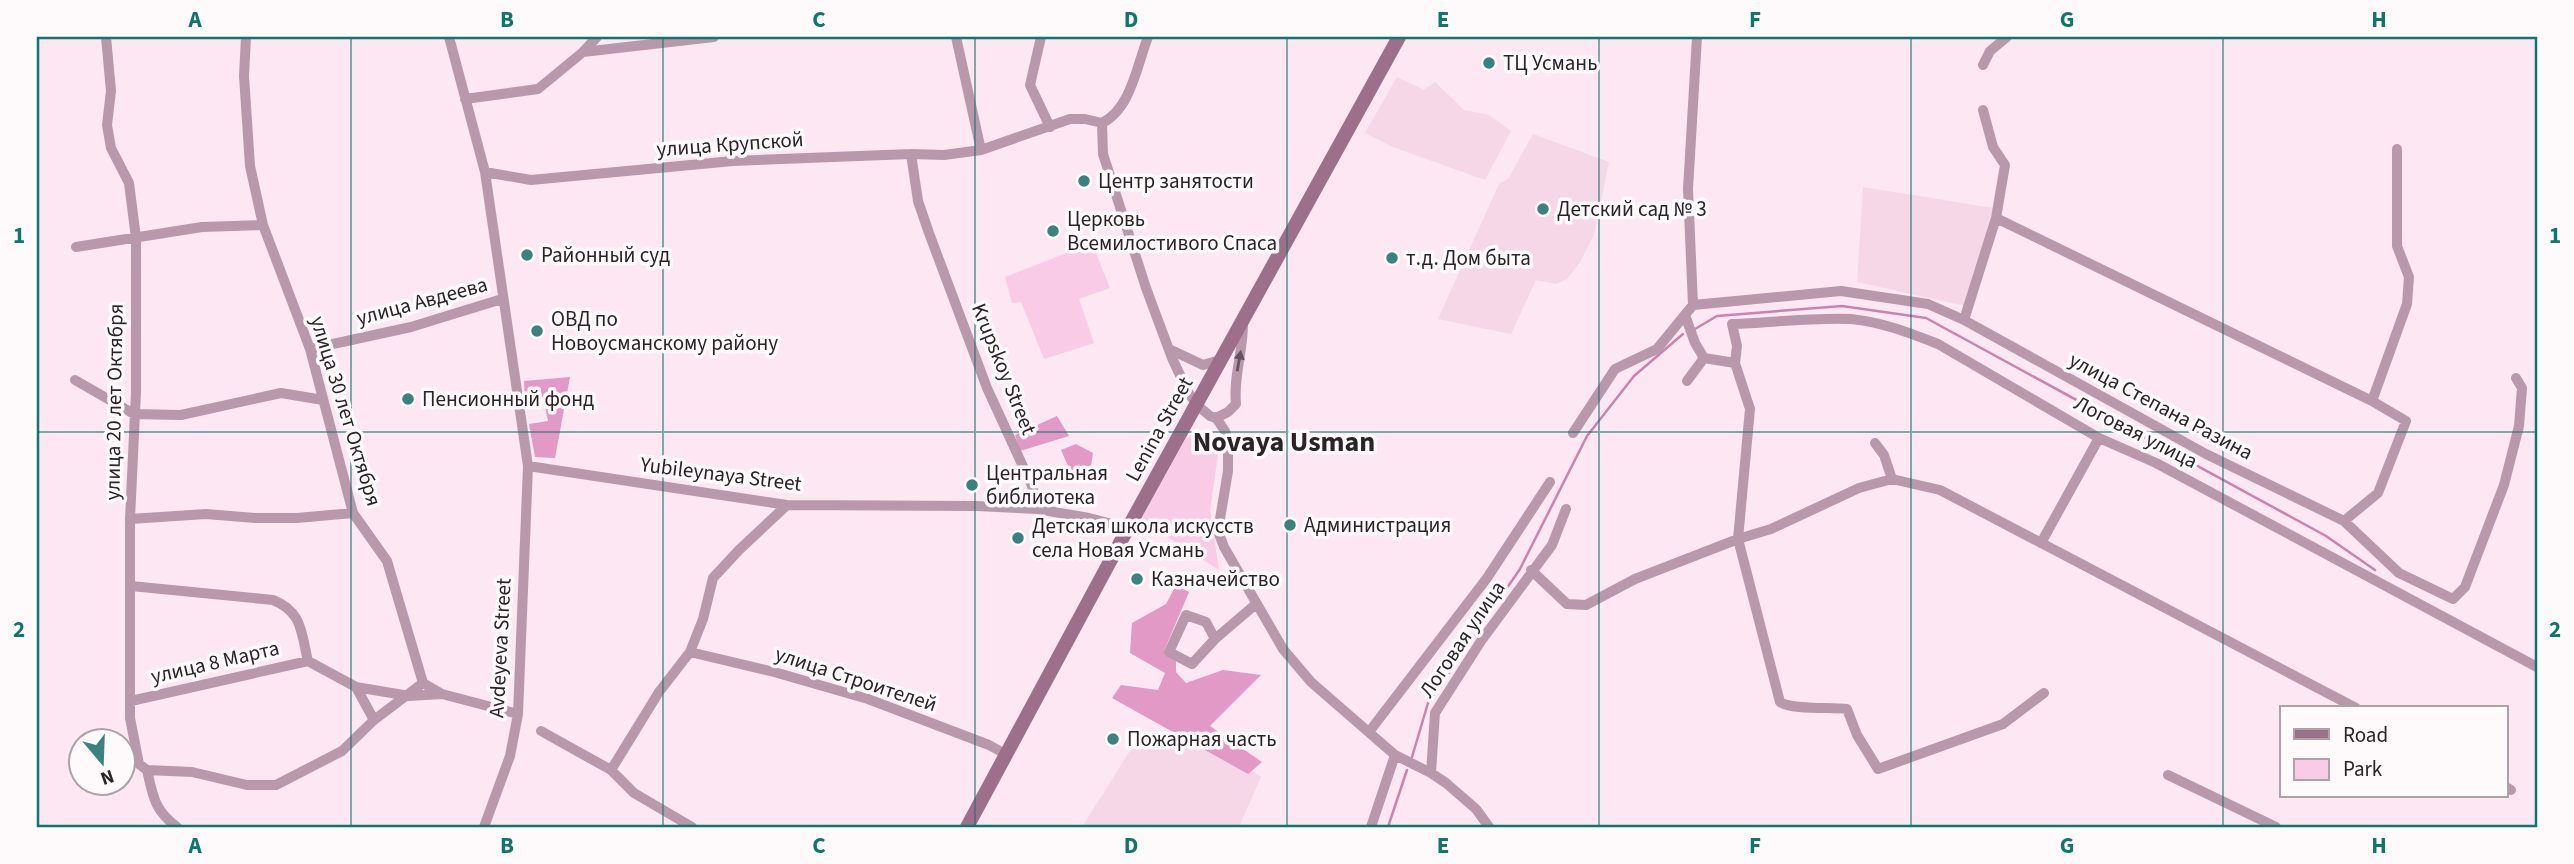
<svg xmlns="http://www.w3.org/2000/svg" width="2574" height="864" font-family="'Source Sans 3',sans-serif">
  <rect width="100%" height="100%" fill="#fde7f3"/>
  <path fill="#f5d7e8" d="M1397,77L1424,90L1435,82L1464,110L1489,115L1511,131L1485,180L1393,147L1365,133Z
    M1533,134L1609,162L1594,235L1580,262L1567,279L1556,284L1536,280L1511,334L1438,319L1499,184L1508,179Z
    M1863,187L1993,208L1966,306L1857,282Z
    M1180,721L1261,777L1239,827H1082L1133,746L1146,733L1158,741Z"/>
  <path fill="#f9cbe6" d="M1092,243L1110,288L1079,299L1094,343L1044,359L1021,302L1012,303L1005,277Z
    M1198,434H1209L1216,440L1219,448L1210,510L1219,570L1144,522L1143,516L1186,438Z"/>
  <path fill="#e299c5" d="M570,377L555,458L535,457L529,424L548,421L544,402L525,403L524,381Z
    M1057,416L1069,436L1020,451L1015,435Z
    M1076,444L1093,453L1089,478L1072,475L1061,450Z
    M1176,585L1189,592L1164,651L1176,660V672L1186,683L1223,670L1261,675L1210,726L1262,762L1248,774L1112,698L1121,685L1158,690L1165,673L1130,653L1132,623L1166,604Z"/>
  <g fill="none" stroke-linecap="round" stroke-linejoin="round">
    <path stroke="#ca83ae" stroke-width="2.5" d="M1695,329L1717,316L1842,306L1926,318L2326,536L2375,570
      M1412,757L1428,703L1520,569L1587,436L1634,376L1683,334
      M1388,827L1407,770"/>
    <path stroke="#b998ab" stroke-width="10" d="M106,37L111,91L107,125L111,148L129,183L136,238V392L130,519V718L139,764L147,770
      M246,37L244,76L250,166L263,225L310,349L353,513L387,561L423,683L442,694
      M449,37L485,172L528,466L518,714L510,756L484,827
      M956,37L981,150
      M1041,37L1030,85L1050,127
      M583,52L597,37
      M1983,65L1990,51L2007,37
      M465,99L538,89L583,52L714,37
      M1102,123L1103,154L1146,288L1172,358L1188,392L1197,405L1210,416L1216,418L1225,431L1228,442V471L1218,531L1224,547L1283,649L1311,682L1395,755L1431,773L1446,783L1476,809L1489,827
      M1102,123C1131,109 1137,65 1148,37
      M911,154L918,201L929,233L987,388L1032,486L1037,509
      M485,172L531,180L733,161L911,154L944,155L981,150L1070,119H1085L1102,123
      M1996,218L2372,401L2406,421L2378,493L2344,521
      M76,247L202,227L263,225
      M1693,305L1688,189L1697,37
      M1685,315L1695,343L1704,358L1735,363L1750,409L1738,539L1780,702C1791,710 1831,707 1847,709L1857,735L1878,769L2003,724L2044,693
      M1964,320L1996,218L2005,165L1993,147L1983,110
      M310,349L411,327L502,299
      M1169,349L1203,365L1220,360
      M1735,363L1737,346L1732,324C1769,323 1815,317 1851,319C1882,322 1910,333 1938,344L2099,438L2156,463L2537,667
      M75,380L134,414L181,415L281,393L323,400
      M1687,381L1704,358
      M2372,401L2407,304L2409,277L2397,246V149
      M1216,418L1228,412L1236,404C1233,376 1244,349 1243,321
      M1573,433L1615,369L1657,349L1693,305L1841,291L1928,304L1964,320L2206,454L2344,521L2399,573L2453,599L2465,587L2504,485L2519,426L2522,388L2516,378
      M1875,443L1884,455L1892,479
      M528,466L787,505L976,506L1037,509L1089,518L1128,528
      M130,519L206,514L255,518H297L353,513
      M2041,543L2099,438
      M1531,570L1567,604L1586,605L1635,579L1738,539L1771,529L1859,488L1892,479L1940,490L2356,708
      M131,586L273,600C303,612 301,633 308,661
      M1215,639L1192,664L1169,652L1186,615L1206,622L1215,639L1256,604
      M690,652L774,672L868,699L989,745L1007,755
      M131,701L308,661L356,687L409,696L442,694L518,714
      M374,720L423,683
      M541,731L611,770L634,793L692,827
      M1369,732L1487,578L1550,482
      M147,770L192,772L247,785H276L342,751L374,720L356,687
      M147,770C153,796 154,810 177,827
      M611,770L659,692L690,652L703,619L713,578L739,550L787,505
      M1431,773L1435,713L1481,641L1552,545L1566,509
      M2168,775L2276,827
      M2506,787L2511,790
      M1371,827L1395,755"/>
    <path stroke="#9d6f8b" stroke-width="14" d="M967,827L1128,528L1399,37"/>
  </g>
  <defs><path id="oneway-solid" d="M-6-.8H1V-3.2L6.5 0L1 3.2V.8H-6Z" transform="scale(1.75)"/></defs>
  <use fill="#64525c" href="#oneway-solid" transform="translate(1239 361) rotate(-80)"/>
  <path fill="none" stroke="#0f766e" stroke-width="2" stroke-opacity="0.55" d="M351,37V827M663,37V827M975,37V827M1287,37V827M1599,37V827M1911,37V827M2223,37V827M37,432H2537"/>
  <g fill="#3a8280" stroke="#fefafc" stroke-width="2.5">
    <circle cx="1489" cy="63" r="7"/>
    <circle cx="1084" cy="181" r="7"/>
    <circle cx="1543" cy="209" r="7"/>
    <circle cx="1053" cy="231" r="7"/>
    <circle cx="527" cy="255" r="7"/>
    <circle cx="1392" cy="258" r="7"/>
    <circle cx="537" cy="331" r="7"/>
    <circle cx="408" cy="399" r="7"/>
    <circle cx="972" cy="485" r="7"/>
    <circle cx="1290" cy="525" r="7"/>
    <circle cx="1018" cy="538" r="7"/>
    <circle cx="1137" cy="579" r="7"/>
    <circle cx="1113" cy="739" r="7"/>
  </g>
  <g text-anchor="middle" stroke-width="7" stroke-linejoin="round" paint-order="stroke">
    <g font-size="21" fill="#2b2328" stroke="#fefafc" text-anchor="start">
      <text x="1503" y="70">ТЦ Усмань</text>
      <text x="1098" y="188">Центр занятости</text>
      <text x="1557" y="216">Детский сад № 3</text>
      <text x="1067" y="226">Церковь<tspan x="1067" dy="24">Всемилостивого Спаса</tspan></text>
      <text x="541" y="262">Районный суд</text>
      <text x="1406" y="265">т.д. Дом быта</text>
      <text x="551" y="326">ОВД по<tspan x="551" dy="24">Новоусманскому району</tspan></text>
      <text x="422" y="406">Пенсионный фонд</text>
      <text x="986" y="480">Центральная<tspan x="986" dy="24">библиотека</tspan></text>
      <text x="1304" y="532">Администрация</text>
      <text x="1032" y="533">Детская школа искусств<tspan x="1032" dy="24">села Новая Усмань</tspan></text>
      <text x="1151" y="586">Казначейство</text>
      <text x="1127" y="746">Пожарная часть</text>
    </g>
    <g font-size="21" fill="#2b2328" stroke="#fefafc">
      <text transform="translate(730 144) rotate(-4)" y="7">улица Крупской</text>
      <text transform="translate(422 301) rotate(-15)" y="7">улица Авдеева</text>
      <text transform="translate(1004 369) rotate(68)" y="7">Krupskoy Street</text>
      <text transform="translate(114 402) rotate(-89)" y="7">улица 20 лет Октября</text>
      <text transform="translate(2161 406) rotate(28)" y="7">улица Степана Разина</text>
      <text transform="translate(346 411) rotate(73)" y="7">улица 30 лет Октября</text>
      <text transform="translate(1159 429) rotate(-61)" y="7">Lenina Street</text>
      <text transform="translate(2136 432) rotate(27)" y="7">Логовая улица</text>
      <text transform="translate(721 474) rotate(7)" y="7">Yubileynaya Street</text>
      <text transform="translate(1462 639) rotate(-56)" y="7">Логовая улица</text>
      <text transform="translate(500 648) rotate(-87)" y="7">Avdeyeva Street</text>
      <text transform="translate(215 662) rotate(-13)" y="7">улица 8 Марта</text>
      <text transform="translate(856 679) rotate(18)" y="7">улица Строителей</text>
    </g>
    <g font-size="28" font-weight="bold" fill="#2b2328" stroke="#fefafc">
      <text x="1284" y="451">Novaya Usman</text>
    </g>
  </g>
  <rect width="2574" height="864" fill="none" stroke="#fefafc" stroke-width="77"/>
  <rect x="2280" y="706" width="228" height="91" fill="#fefafc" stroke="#aaa4a7" stroke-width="2"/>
  <rect x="2294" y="729" width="35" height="10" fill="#9d6f8b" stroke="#aaa4a7" stroke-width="2"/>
  <text x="2343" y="742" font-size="21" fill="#2b2328">Road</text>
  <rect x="2294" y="759" width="35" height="21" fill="#f9cbe6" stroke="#aaa4a7" stroke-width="2"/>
  <text x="2343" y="776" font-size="21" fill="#2b2328">Park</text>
  <g transform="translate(102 762) rotate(161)"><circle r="33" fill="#fefafc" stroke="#aaa4a7" stroke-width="2"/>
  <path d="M0-5L12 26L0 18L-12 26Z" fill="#3a8280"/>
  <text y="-10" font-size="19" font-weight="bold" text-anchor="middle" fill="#2b2328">N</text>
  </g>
  <rect x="38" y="38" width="2498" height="788" fill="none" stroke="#0f766e" stroke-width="2.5"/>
  <g font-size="23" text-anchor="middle" font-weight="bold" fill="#0f766e">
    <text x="195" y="27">A</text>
    <text x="507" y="27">B</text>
    <text x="819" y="27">C</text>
    <text x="1131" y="27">D</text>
    <text x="1443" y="27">E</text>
    <text x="1755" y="27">F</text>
    <text x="2067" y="27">G</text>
    <text x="2379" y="27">H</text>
    <text x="19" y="243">1</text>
    <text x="2555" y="243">1</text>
    <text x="19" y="637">2</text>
    <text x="2555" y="637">2</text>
    <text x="195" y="853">A</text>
    <text x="507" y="853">B</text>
    <text x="819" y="853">C</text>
    <text x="1131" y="853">D</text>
    <text x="1443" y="853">E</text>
    <text x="1755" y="853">F</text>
    <text x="2067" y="853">G</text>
    <text x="2379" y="853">H</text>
  </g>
</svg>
